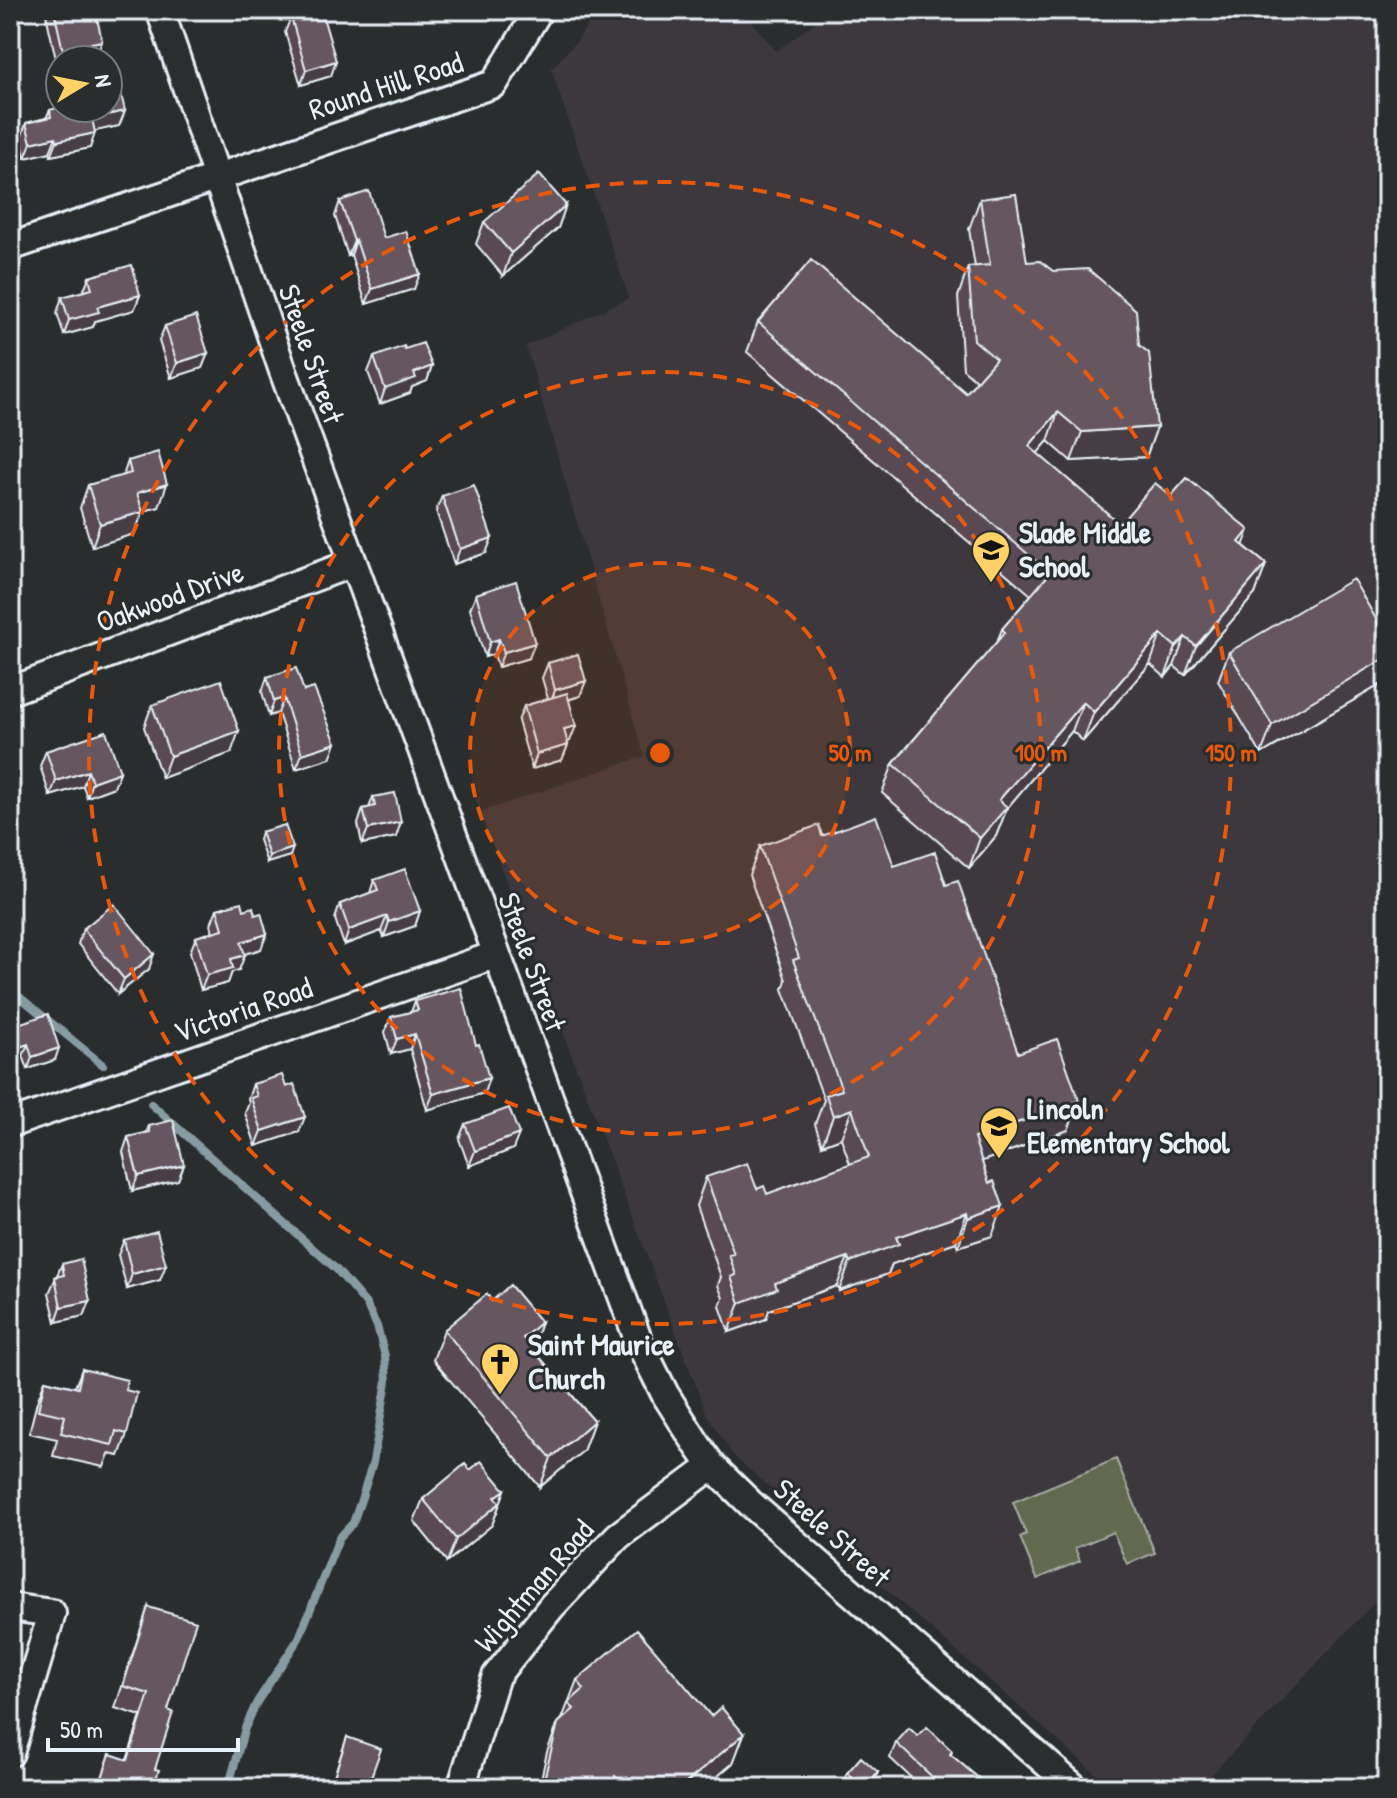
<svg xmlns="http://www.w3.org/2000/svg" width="1397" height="1798" font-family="'Patrick Hand',sans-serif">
  <rect width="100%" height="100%" fill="#2a2d2e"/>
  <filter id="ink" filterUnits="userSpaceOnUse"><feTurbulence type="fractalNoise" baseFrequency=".0125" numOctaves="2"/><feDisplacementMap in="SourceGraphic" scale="16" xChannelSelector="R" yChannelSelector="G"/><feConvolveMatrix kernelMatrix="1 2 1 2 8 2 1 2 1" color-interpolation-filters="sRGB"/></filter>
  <g filter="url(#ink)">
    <path fill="#3c393d" d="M597,10H742L776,51L832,10H1387V1589L1199,1788H1112L733,1455L707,1415L480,812L644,756L526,346L629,298L551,69L578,40Z"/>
    <path fill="#62694f" stroke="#a5ada4" stroke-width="2" d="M1116,1459L1155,1553L1127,1564L1113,1532L1075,1548L1080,1561L1037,1579L1020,1537L1026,1534L1013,1502Z"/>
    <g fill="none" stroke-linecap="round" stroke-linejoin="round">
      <path stroke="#879ca2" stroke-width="8" d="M10,989L103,1065
        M151,1104L336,1269L366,1304L377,1326L385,1356L387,1381L373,1462L362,1497L353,1523L339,1538L299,1638L257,1702L245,1728L228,1788"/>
      <g stroke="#e8f1f8" stroke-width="32">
        <path id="minor" d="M160,10L283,371L639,1342L665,1394L698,1446L712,1466L751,1504L1075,1788
          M10,247L494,84L539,10
          M10,691L353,563
          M10,1124L495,955
          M10,1607L52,1613L10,1753
          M461,1788L496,1676L552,1606L618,1536L712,1466"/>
      </g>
      <use href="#minor" stroke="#2a2d2e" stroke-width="26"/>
    </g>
    <path fill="#584a53" stroke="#e8f1f8" stroke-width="2" d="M45,10H91L102,41L97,56H94V60H60V77Z
      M291,17L331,76L301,85L285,32Z
      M50,110L125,111L119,126L95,131L90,148L51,156L50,152L25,158L21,138L26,123L46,118Z
      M980,199L1027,262L1139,345L1157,427L1146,457L1071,461L1048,441L1037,453L1120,524L1171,496L1243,545L1266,564L1255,594L1185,675L1174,666L1165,677L1150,664L1083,741L1072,731L1007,808L996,836L969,868L882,793L893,764L997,642L1002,629L1031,595L747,352L758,322L966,393L977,381L963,369L958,297L968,267H975L969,229Z
      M340,201L384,238L414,289L366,304L351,255L348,256L335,216Z
      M566,205L558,228L503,276L476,244L484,222Z
      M89,277L140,295L134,310L95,321L93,327L64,335L57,313L62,297L83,292Z
      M165,326L208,353L202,368L171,378L159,341Z
      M405,349L432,366L427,381L412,387L410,393L380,404L368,372L374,357Z
      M128,461L159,507L142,511L134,534L92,547L80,508L88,485L123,476Z
      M442,496L486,553L454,564L436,511Z
      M476,594L529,658L498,667L494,654L485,657L470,609Z
      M1387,638V676L1385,682L1261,754L1218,681L1229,652Z
      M548,663L580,696L568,700L570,741L567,742L568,745L562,760L532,769L518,721L524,706L548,699L542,678Z
      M267,677L330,758L296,769L278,713L269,716L262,692Z
      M152,705L231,753L162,778L144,727Z
      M46,751L120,772L114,787L87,797L83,786L50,796L40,766Z
      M373,797L396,837L362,844L358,824L363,809L369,808Z
      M261,832L290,856L267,863L259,840Z
      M822,836L894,866L946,885L1018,1053L1079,1101L1068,1130L982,1161L992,1236L958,1247L956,1242L892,1264L888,1274L839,1291L837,1286L769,1310L766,1319L729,1332L720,1306L723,1298L718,1285L721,1277L696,1206L706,1177L757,1189L767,1194L850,1164L841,1138L822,1145L815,1124L824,1100L783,989L786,980L749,875L760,846Z
      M374,880L420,911L415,926L384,937L381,931L344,945L335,919L340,904L370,893Z
      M217,909L244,910L261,949L244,954L239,970L232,972L228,983L201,990L190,952L196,937L213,932L211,924Z
      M83,929L149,969L118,994L78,944Z
      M415,1001L484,1093L427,1110L410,1049L391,1054L385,1032L391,1017L411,1012Z
      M10,1022L12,1026L55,1060L28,1069L23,1056L10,1060Z
      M253,1084L299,1132L256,1146L245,1113L249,1103L248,1099Z
      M465,1124L513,1149L469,1166L459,1139Z
      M149,1126L184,1165L178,1180L132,1191L123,1152L128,1137L146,1133Z
      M124,1240L160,1280L127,1289L118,1255Z
      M62,1264L90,1301L84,1316L56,1322L49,1293Z
      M492,1301L541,1322L532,1348L594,1421L583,1451L540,1487L433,1360L444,1330Z
      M82,1369L125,1390L127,1434L119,1456L109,1454L104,1467L53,1456L57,1439L29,1433L37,1402L45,1380L75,1387Z
      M470,1470L505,1490L492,1525L447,1562L414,1521L423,1499Z
      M148,1607L168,1710L155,1769L154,1785L100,1784L110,1754L127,1760L141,1716L115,1708Z
      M577,1680L711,1716L744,1734L733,1763L704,1788H539L547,1752L558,1723L562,1719Z
      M918,1736L952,1751L951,1755L990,1788H922L890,1758L896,1743Z
      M347,1737L370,1780L392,1788H330Z
      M878,1772L875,1779L868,1788H853L844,1781L847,1773Z"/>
    <path fill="#473c44" stroke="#e8f1f8" stroke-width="2" d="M102,41L97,56L86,58L91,43Z
      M336,61L331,76L301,85L306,70Z
      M125,111L119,126L86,133L92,118Z
      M95,133L90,148L51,156L57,141Z
      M56,137L50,152L25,158L31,143Z
      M566,205L558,228L503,276L511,253Z
      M356,240L351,255L348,256L354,241Z
      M420,274L414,289L366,304L372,289Z
      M140,295L134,310L95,321L93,327L64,335L69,320L97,307Z
      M208,353L202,368L171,378L177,363Z
      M432,366L427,381L412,387L410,393L380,404L385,389L414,373Z
      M1058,412L1048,441L1018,476L1029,446Z
      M1157,427L1146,457L1071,461L1082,432Z
      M167,484L159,507L129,515L137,493Z
      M143,512L134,534L92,547L100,524Z
      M1249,530L1238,560L1239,542Z
      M492,538L486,553L454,564L460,549Z
      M1266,564L1255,594L1185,675L1196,646Z
      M1161,634L1150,664L1083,741L1094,712Z
      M1185,637L1174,666L1165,677L1176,647Z
      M499,639L494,654L485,657L490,642Z
      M535,643L529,658L498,667L504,652Z
      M1387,657V676L1385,682L1261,754L1272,725Z
      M586,681L580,696L550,705L555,690Z
      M284,698L278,713L269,716L274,701Z
      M1083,702L1072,731L1007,808L996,836L969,868L980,838L999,800Z
      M576,726L570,741L558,744L564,729Z
      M239,731L231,753L162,778L170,756Z
      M336,743L330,758L296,769L302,754Z
      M568,745L562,760L532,769L537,754Z
      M88,771L83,786L50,796L56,781Z
      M120,772L114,787L87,797L92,782Z
      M20,818L12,841H10V822Z
      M401,822L396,837L362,844L368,829Z
      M293,848L290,856L267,863L269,856Z
      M420,911L415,926L384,937L389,922Z
      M387,916L381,931L344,945L349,930Z
      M267,934L261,949L235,957L241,942Z
      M154,954L149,969L118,994L124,979Z
      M245,955L239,970L232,972L228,983L201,990L207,975L231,959Z
      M415,1034L410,1049L391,1054L397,1039Z
      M28,1044L23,1056L10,1060V1050Z
      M59,1048L55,1060L28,1069L32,1057Z
      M489,1078L484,1093L427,1110L433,1094Z
      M1079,1101L1068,1130L963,1168L974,1138Z
      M852,1109L841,1138L822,1145L833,1116Z
      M305,1117L299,1132L256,1146L262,1131Z
      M519,1134L513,1149L469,1166L475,1151Z
      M184,1165L178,1180L132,1191L138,1176Z
      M1003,1206L992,1236L958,1247L968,1218Z
      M967,1213L956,1242L892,1264L888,1274L839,1291L850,1262L896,1237Z
      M848,1257L837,1286L769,1310L766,1319L729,1332L740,1303L775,1283Z
      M166,1265L160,1280L127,1289L132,1274Z
      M90,1301L84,1316L56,1322L61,1307Z
      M541,1322L531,1352L523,1338Z
      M594,1421L583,1451L540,1487L551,1458Z
      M505,1490L492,1525L447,1562L456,1539L495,1497Z
      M744,1734L733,1763L704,1788H680Z
      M878,1772L875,1779L868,1788H864Z"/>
    <path fill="#665661" stroke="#e8f1f8" stroke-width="2" d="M54,10H91L93,19L97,18L102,41L91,43L95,58L87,60H65Z
      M315,10H321L336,61L306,70L291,17Z
      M119,85L125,111L92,118L95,133L57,141L56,137L31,143L26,123L51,117L50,110L60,107L108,108V88Z
      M539,174L566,205L511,253L484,222Z
      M369,191L384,238L406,231L420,274L372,289L356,240L354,241L340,201Z
      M1016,194L1027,262L1040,261L1053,271L1088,269L1136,310L1139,345L1149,353L1157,427L1082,432L1058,412L1029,446L1120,524L1155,483L1171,496L1187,478L1249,530L1239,542L1266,564L1196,646L1185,637L1176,647L1161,634L1094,712L1083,702L999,800L1007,807L980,838L893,764L1005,632L1002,629L1050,573L758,322L811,260L966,393L996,359L974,340L968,267L990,265L980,199Z
      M132,265L140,295L97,307L99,312L69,320L62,297L92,289L89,277Z
      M196,316L208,353L177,363L165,326Z
      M423,343L432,366L414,373L416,378L385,389L374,357L404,346L405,349Z
      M158,452L167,484L137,493L143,512L100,524L88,485L131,473L128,461Z
      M474,485L492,538L460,549L442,496Z
      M1353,579L1387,638V657L1272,725L1229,652Z
      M516,581L535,643L504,652L499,639L490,642L476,594Z
      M578,654L586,681L555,690L548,663Z
      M296,668L304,691L314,688L336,743L302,754L284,698L274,701L267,677Z
      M221,680L239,731L170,756L152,705Z
      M567,693L576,726L564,729L568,745L537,754L524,706Z
      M106,731L120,772L92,782L88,771L56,781L46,751Z
      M10,791L20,818L10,822Z
      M395,793L401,822L368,829L363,809L375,806L373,797Z
      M876,816L894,866L935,852L946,885L958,881L1018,1053L1057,1039L1079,1101L974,1138L989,1183L994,1181L1003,1206L968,1218L967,1213L896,1237L899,1244L850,1262L848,1257L775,1283L777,1289L740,1303L731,1277L736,1275L729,1255L734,1254L706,1177L747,1163L757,1189L764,1186L767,1194L869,1157L852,1109L833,1116L826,1095L842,1090L793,960L799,958L760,846L819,825L822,836Z
      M285,825L293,848L269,856L261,832Z
      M405,869L420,911L389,922L387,916L349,930L340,904L378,890L374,880Z
      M242,902L244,910L253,907L255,915L261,913L267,934L241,942L245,955L231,959L233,968L207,975L196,937L223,929L217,909Z
      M114,904L154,954L124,979L83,929Z
      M461,988L476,1045L479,1044L489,1078L433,1094L415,1034L397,1039L391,1017L418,1010L415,1001Z
      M48,1014L59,1048L32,1057L28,1044L10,1050V1022L12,1026Z
      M282,1075L286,1087L294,1084L305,1117L262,1131L251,1098L257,1096L253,1084Z
      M509,1108L519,1134L475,1151L465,1124Z
      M173,1120L184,1165L138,1176L128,1137L150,1132L149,1126Z
      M157,1231L166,1265L132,1274L124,1240Z
      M81,1259L90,1301L61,1307L55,1277L64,1275L62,1264Z
      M510,1285L541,1322L523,1338L594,1421L551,1458L444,1330L487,1294L492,1301Z
      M82,1369L127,1380L125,1390L137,1393L127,1434L116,1431L112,1445L61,1433L65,1416L38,1410L45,1380L78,1388Z
      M481,1461L505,1490L495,1497L500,1503L456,1539L423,1499L465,1464L470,1470Z
      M148,1607L196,1621L168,1710L173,1712L155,1769L159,1770L154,1785L161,1787L95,1788L96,1783L100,1784L110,1754L128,1760L149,1694L123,1686Z
      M637,1629L711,1716L721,1707L744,1734L680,1788H626L615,1776L612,1788H542L558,1723L574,1709L568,1703L584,1689L577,1680Z
      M927,1727L952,1751L950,1754L990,1788H944L896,1743L909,1728L918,1736Z
      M347,1737L381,1749L370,1780L392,1788H347L332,1783Z
      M861,1757L878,1772L864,1788L847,1773Z"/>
  </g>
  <circle cx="660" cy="753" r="190" fill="#e8590c" fill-opacity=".12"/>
  <g fill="none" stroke="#e8590c" stroke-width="4" stroke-dasharray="14 10">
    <circle cx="660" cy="753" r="190"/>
    <circle cx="660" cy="753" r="381"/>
    <circle cx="660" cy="753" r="571"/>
  </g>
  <defs>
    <g id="school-pin" transform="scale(2)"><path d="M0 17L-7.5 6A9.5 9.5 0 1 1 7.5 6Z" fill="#ffd166" stroke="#2a2d2e"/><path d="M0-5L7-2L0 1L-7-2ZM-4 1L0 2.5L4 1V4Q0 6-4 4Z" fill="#111"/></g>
    <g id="church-pin" transform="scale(2)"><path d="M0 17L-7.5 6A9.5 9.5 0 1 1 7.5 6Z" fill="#ffd166" stroke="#2a2d2e"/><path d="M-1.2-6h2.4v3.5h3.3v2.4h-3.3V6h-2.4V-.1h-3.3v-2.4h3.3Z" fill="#111"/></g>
  </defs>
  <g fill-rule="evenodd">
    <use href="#school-pin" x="991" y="550"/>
    <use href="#school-pin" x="999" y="1126"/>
    <use href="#church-pin" x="500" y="1362"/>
  </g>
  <g text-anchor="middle" stroke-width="6" stroke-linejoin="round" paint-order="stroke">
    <g font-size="30" fill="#e8f1f8" stroke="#2a2d2e">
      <text transform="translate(386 86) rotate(-18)" y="10">Round Hill Road</text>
      <text transform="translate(311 354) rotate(71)" y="10">Steele Street</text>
      <text transform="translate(170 597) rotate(-20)" y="10">Oakwood Drive</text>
      <text transform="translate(532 962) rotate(70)" y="10">Steele Street</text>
      <text transform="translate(243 1010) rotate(-19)" y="10">Victoria Road</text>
      <text transform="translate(832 1533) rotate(42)" y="10">Steele Street</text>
      <text transform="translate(534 1586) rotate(-49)" y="10">Wightman Road</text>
    </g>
    <g font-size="30" font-weight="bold" fill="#e8f1f8" stroke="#2a2d2e" text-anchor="start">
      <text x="1019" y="543">Slade Middle<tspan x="1019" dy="34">School</tspan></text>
      <text x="1027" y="1119">Lincoln<tspan x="1027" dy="34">Elementary School</tspan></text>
      <text x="528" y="1355">Saint Maurice<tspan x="528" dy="34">Church</tspan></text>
    </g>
  </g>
  <circle cx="660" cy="753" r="12" fill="#e8590c" stroke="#2a2d2e" stroke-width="4"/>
  <g font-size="24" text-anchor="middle" font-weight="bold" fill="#e8590c" stroke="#2a2d2e" stroke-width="6" stroke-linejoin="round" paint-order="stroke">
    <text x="850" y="761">50 m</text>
    <text x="1041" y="761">100 m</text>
    <text x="1231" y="761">150 m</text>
  </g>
  <rect width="1397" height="1798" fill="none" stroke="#2a2d2e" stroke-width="40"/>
  <rect x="20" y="20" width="1357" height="1758" fill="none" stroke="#e8f1f8" stroke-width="3" filter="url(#ink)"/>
  <g transform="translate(84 84) rotate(80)"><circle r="38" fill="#2a2d2e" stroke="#767b7f" stroke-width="2"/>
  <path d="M0-6L14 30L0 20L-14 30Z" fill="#ffd166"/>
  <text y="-12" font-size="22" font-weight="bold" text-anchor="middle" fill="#e8f1f8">N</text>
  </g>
  <path d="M48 1738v12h190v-12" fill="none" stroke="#e8f1f8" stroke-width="4"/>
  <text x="60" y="1738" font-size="24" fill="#e8f1f8" stroke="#2a2d2e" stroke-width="6" paint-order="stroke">50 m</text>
</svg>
